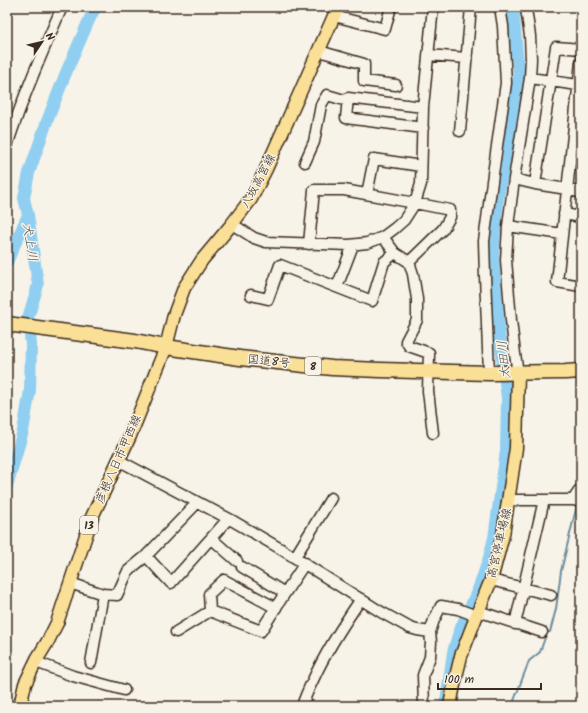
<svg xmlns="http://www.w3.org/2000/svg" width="588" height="713" font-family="Kalam,'Klee One',sans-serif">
  <rect width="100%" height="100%" fill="#f7f3e8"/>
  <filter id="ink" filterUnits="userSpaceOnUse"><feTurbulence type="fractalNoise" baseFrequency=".025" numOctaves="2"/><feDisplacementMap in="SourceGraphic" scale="8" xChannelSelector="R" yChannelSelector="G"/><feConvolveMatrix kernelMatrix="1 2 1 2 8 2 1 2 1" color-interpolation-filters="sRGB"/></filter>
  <g filter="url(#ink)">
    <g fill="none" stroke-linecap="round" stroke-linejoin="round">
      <path stroke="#6e8d9d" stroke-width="2" d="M512,706L529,661L540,652L547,632H550L556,609L561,571L577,505"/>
      <path stroke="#90cff1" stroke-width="12" d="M7,262L28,215
        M7,486L23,431L30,390L31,344L28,318L38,285L28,215L24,198L29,173L46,124L65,75L90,18L96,7
        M446,701L453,652L459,632L479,587L488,561L494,538L506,451L507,398L500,342L493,255L498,197L513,114L519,76L513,7"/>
      <g stroke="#3b2a1e" stroke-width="13">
        <path id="minor" d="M334,16L385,29L391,7
          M581,49L556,47L535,184L567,189L581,193
          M319,51L364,64V81L396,85
          M428,55L467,58
          M581,62L557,282L581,286
          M530,78L578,85
          M423,128L346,118L348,98L423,107
          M460,131L471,7
          M7,146C22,99 42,53 62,7
          M305,162L314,142L321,105L327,95L348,101
          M514,179L535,184
          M367,194L374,159L421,166
          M564,214L581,217
          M232,224L254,238L266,242L349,245L367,243L383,237L395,228L404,220L415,203L421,184L423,107L433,7
          M508,226L562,234
          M383,237L395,253
          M409,262L413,274L417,299V320L406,341L409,346L429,353L428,391L433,433
          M337,287L353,245
          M251,295L268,299L280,265L372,301L384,262L395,253L409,262L443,229L450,217V210L415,203L344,190H314L309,244
          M489,373L485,276L484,241L493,174L506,83L503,26L500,7
          M518,373L515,354L511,320L506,260L508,226L514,179L530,78L531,59L530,36L526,9L527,7
          M118,460L233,521L281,549L381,612L410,628L417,630L430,632
          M509,500H573L581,502
          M573,500L581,488
          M211,538L237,561
          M146,556L171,583L228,519
          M295,557L331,498
          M242,567L285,593L305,563
          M491,580L551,595
          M70,583L103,594L91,663
          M103,594L117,595L128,571L146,556L197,503
          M210,611L209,594L224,580L276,608
          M478,611L542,632
          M515,624L544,500
          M176,632L210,611L261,631L285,593
          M36,662L73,676L124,690
          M302,706C305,697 309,688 313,680C326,651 343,625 361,599
          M424,706L423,675L430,657L431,642L430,632L434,620L441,606L458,609L474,615L476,617"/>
      </g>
      <g stroke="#3b2a1e" stroke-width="15">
        <path id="major" d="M20,706L25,684L37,659L48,641L57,623L92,517L130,436L166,347L174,315L184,288L202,260L232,224L251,199L266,169L338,7
          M450,706L454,685L461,656L476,617L491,580L503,535L516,448L518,373"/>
      </g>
      <g stroke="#3b2a1e" stroke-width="17">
        <path id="highway" d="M7,324L135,341L166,347L240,358L332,368L380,370L489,373L566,372L581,371"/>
      </g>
      <use href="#minor" stroke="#f7f3e8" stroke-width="10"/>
      <use href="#major" stroke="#fadf96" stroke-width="12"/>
      <use href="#highway" stroke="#fadf96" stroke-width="14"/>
    </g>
  </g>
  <g text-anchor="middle" stroke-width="3" stroke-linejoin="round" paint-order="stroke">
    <g fill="#f7f3e8" stroke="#73665b" stroke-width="1">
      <rect x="305" y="357" width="16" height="18" rx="3"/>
      <rect x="80" y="516" width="18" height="18" rx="3"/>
    </g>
    <g font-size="11" font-weight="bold" fill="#3b2a1e">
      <text x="313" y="370">8</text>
      <text x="89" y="529">13</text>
    </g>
    <g font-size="12" fill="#3b2a1e" stroke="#f7f3e8">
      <text transform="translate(258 181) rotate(-62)" y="4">八坂高宮線</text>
      <text transform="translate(269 361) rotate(6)" y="4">国道8号</text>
      <text transform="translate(118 459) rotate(-66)" y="4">彦根八日市甲西線</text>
      <text transform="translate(499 543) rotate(-77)" y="4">高宮停車場線</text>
    </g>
    <g font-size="13" font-style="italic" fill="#505353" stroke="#f7f3e8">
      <text transform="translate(31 242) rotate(81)" y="5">犬上川</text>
      <text transform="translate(503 360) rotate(-96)" y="5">太田川</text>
    </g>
  </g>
  <rect width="588" height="713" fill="none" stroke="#f7f3e8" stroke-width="24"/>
  <rect x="12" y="12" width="564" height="689" fill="none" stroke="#3b2a1e" stroke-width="1.5" filter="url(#ink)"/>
  <g transform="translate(42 42) rotate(55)" stroke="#f7f3e8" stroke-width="3" paint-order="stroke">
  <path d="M0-3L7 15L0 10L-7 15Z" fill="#3b2a1e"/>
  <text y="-6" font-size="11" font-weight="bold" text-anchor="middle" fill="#3b2a1e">N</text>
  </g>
  <path d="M438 683v6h103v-6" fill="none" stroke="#3b2a1e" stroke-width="2"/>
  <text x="444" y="683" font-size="12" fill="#3b2a1e" stroke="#f7f3e8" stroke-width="3" paint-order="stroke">100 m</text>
</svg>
